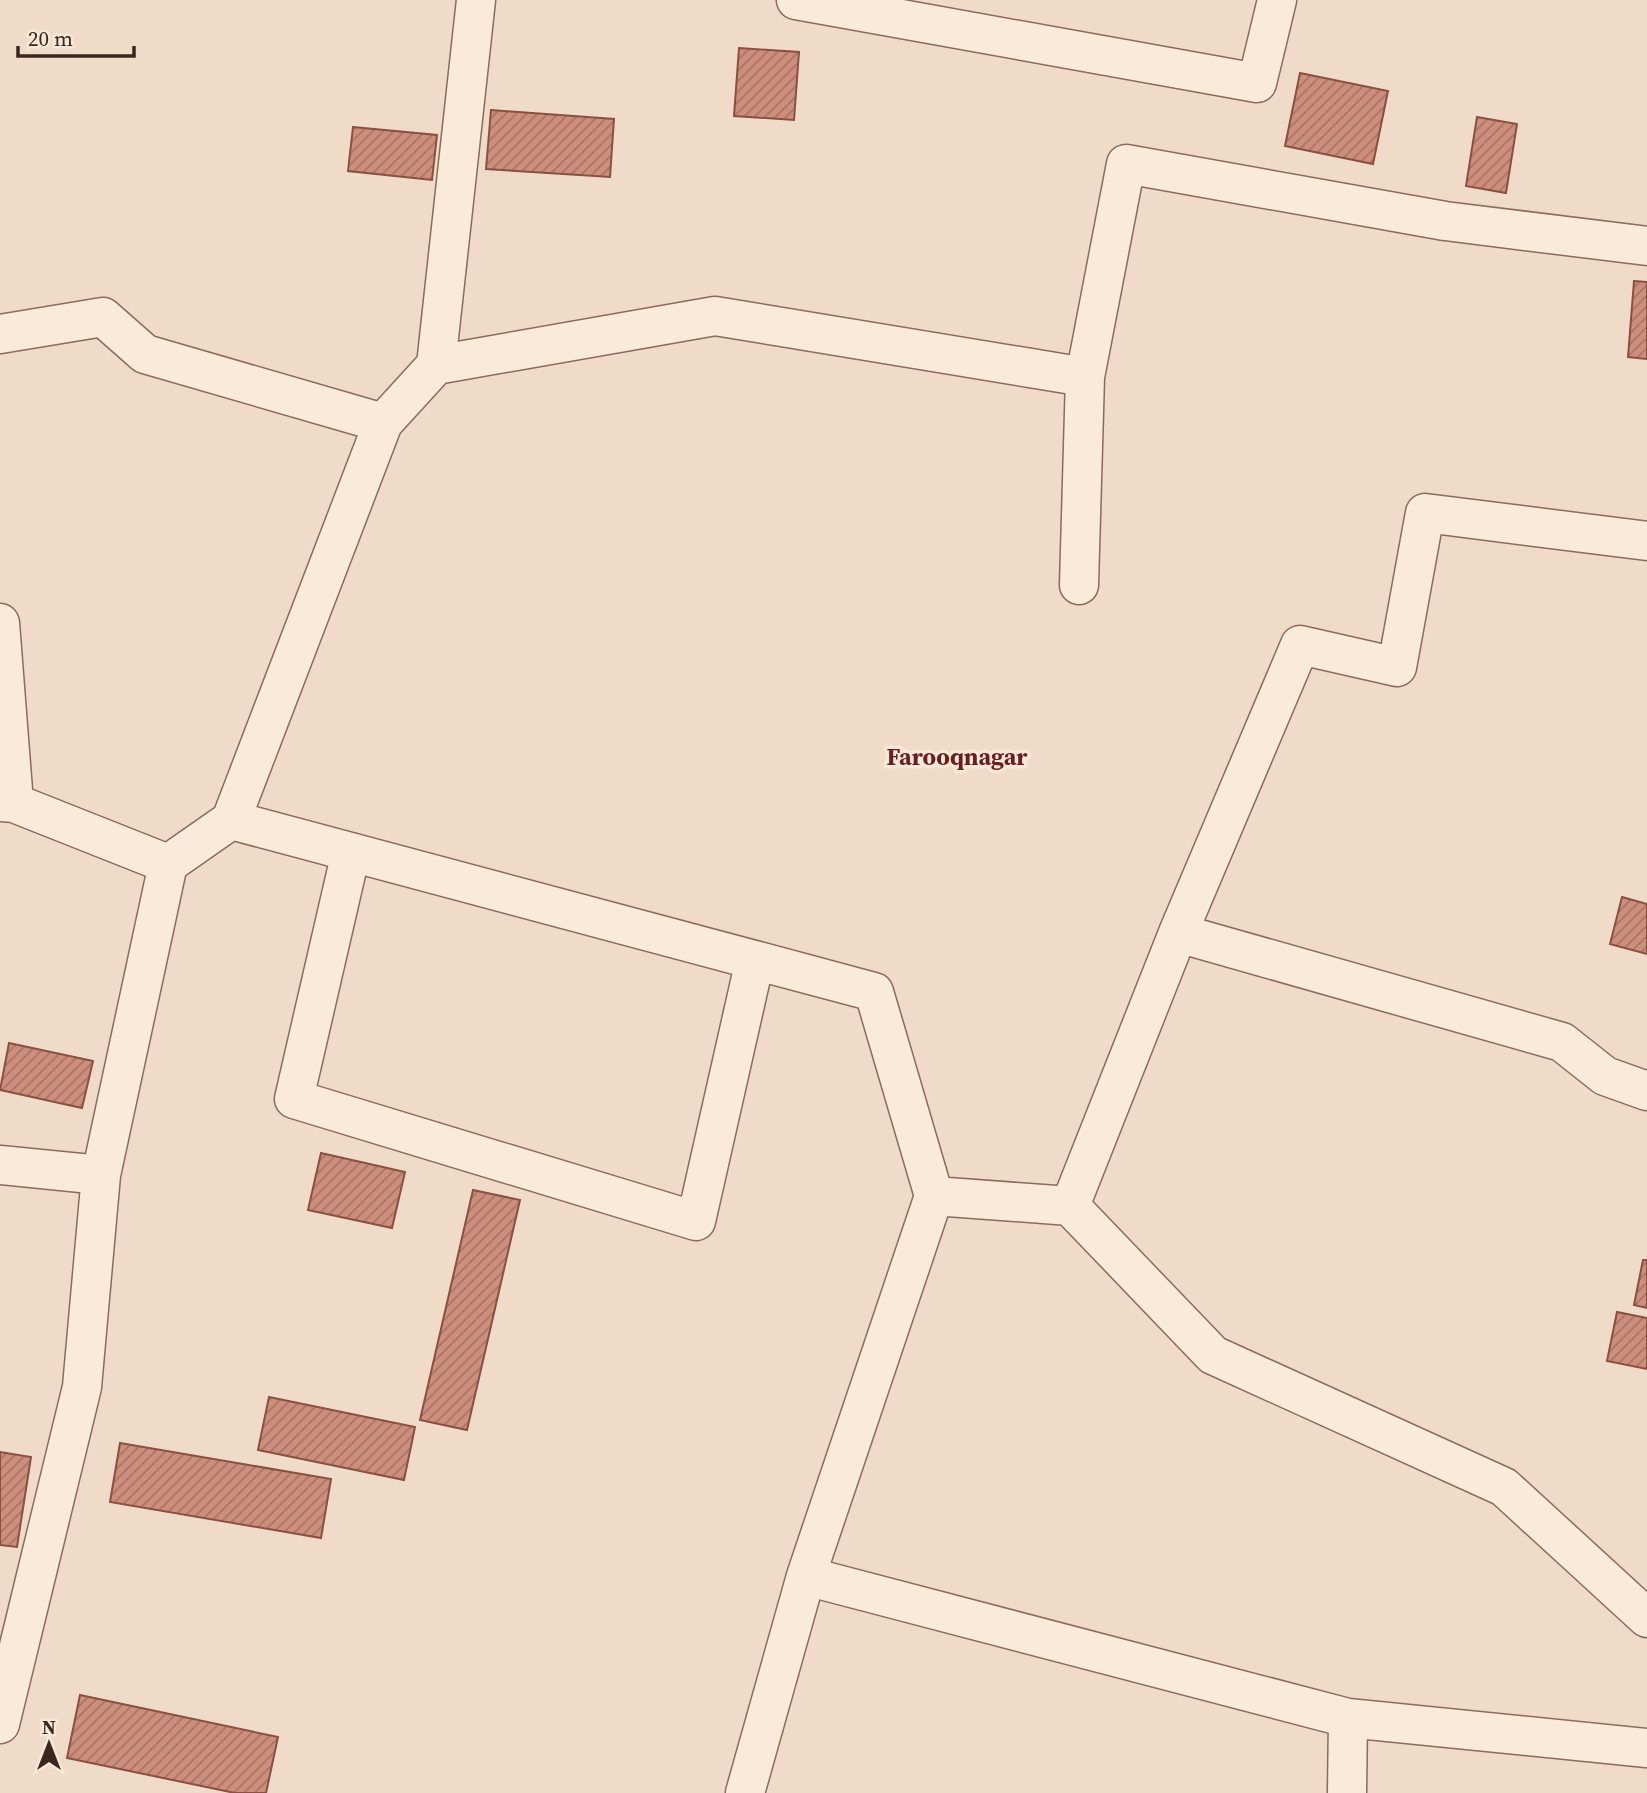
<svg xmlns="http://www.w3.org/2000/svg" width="1647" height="1793" font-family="'Source Serif 4',serif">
  <defs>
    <pattern id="building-hatch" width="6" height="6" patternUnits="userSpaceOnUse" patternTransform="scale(1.75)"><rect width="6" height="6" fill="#cd8e7d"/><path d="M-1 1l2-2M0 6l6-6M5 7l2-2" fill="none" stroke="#a87466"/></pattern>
  </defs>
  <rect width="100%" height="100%" fill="#efdbc7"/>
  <path fill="url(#building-hatch)" stroke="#8a5041" stroke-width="2" d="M739,48L799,52L794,120L734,116Z
    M1300,73L1388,91L1373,164L1285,146Z
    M491,110L614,119L610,177L486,169Z
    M1477,117L1517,124L1506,193L1466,186Z
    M353,127L437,135L432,180L348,171Z
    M1634,281L1647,282V359L1628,357Z
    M1622,897L1647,904V954L1610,944Z
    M9,1043L93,1061L82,1108L0,1090Z
    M321,1153L405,1172L392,1228L308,1210Z
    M473,1190L520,1200L467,1430L420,1420Z
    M1643,1260H1647V1308L1634,1305Z
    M1617,1312L1647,1318V1369L1607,1361Z
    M269,1397L415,1427L404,1480L258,1450Z
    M120,1443L331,1479L321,1538L110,1502Z
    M0,1452L31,1457L17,1547L0,1545Z
    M80,1695L278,1737L266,1793H235L67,1758Z"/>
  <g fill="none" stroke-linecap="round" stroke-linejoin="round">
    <g stroke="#8b6b5c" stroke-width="41">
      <path id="minor" d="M796,0L1257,83L1277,0
        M0,334L103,317L145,354L383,423
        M436,365L476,0
        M1085,377L1126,164L1445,221L1647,246
        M0,623L14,803
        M0,802L14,803L168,864L231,820L874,992L934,1196
        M231,820L383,423L436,365L715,316L1085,377L1079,585
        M351,852L294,1099L696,1221L755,960
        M1178,933L1562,1042L1605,1076L1647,1091
        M0,1165L101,1175L168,864
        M1070,1206L1213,1355L1504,1487L1647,1618
        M806,1576L1348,1718L1647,1748
        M0,1724L82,1387L101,1175
        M745,1793L806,1576L934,1196L1070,1206L1178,933L1300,645L1397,667L1425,513L1647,541
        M1347,1793L1348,1718"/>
    </g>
    <use href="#minor" stroke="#f9eada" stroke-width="38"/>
  </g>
  <g text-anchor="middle" stroke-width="7" stroke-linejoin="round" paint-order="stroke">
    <g font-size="24" font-weight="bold" fill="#681f1f" stroke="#f6e7d6">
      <text x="957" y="765">Farooqnagar</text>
    </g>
  </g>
  <g transform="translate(49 1744)" stroke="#f6e7d6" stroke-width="5" paint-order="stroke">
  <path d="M0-5L12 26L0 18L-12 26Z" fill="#3b2720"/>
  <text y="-10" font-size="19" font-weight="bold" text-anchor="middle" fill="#3b2720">N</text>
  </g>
  <path d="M18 46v10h116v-10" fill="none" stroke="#3b2720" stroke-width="3.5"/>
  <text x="28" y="46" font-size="21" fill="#3b2720" stroke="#f6e7d6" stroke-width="5" paint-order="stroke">20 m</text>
</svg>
